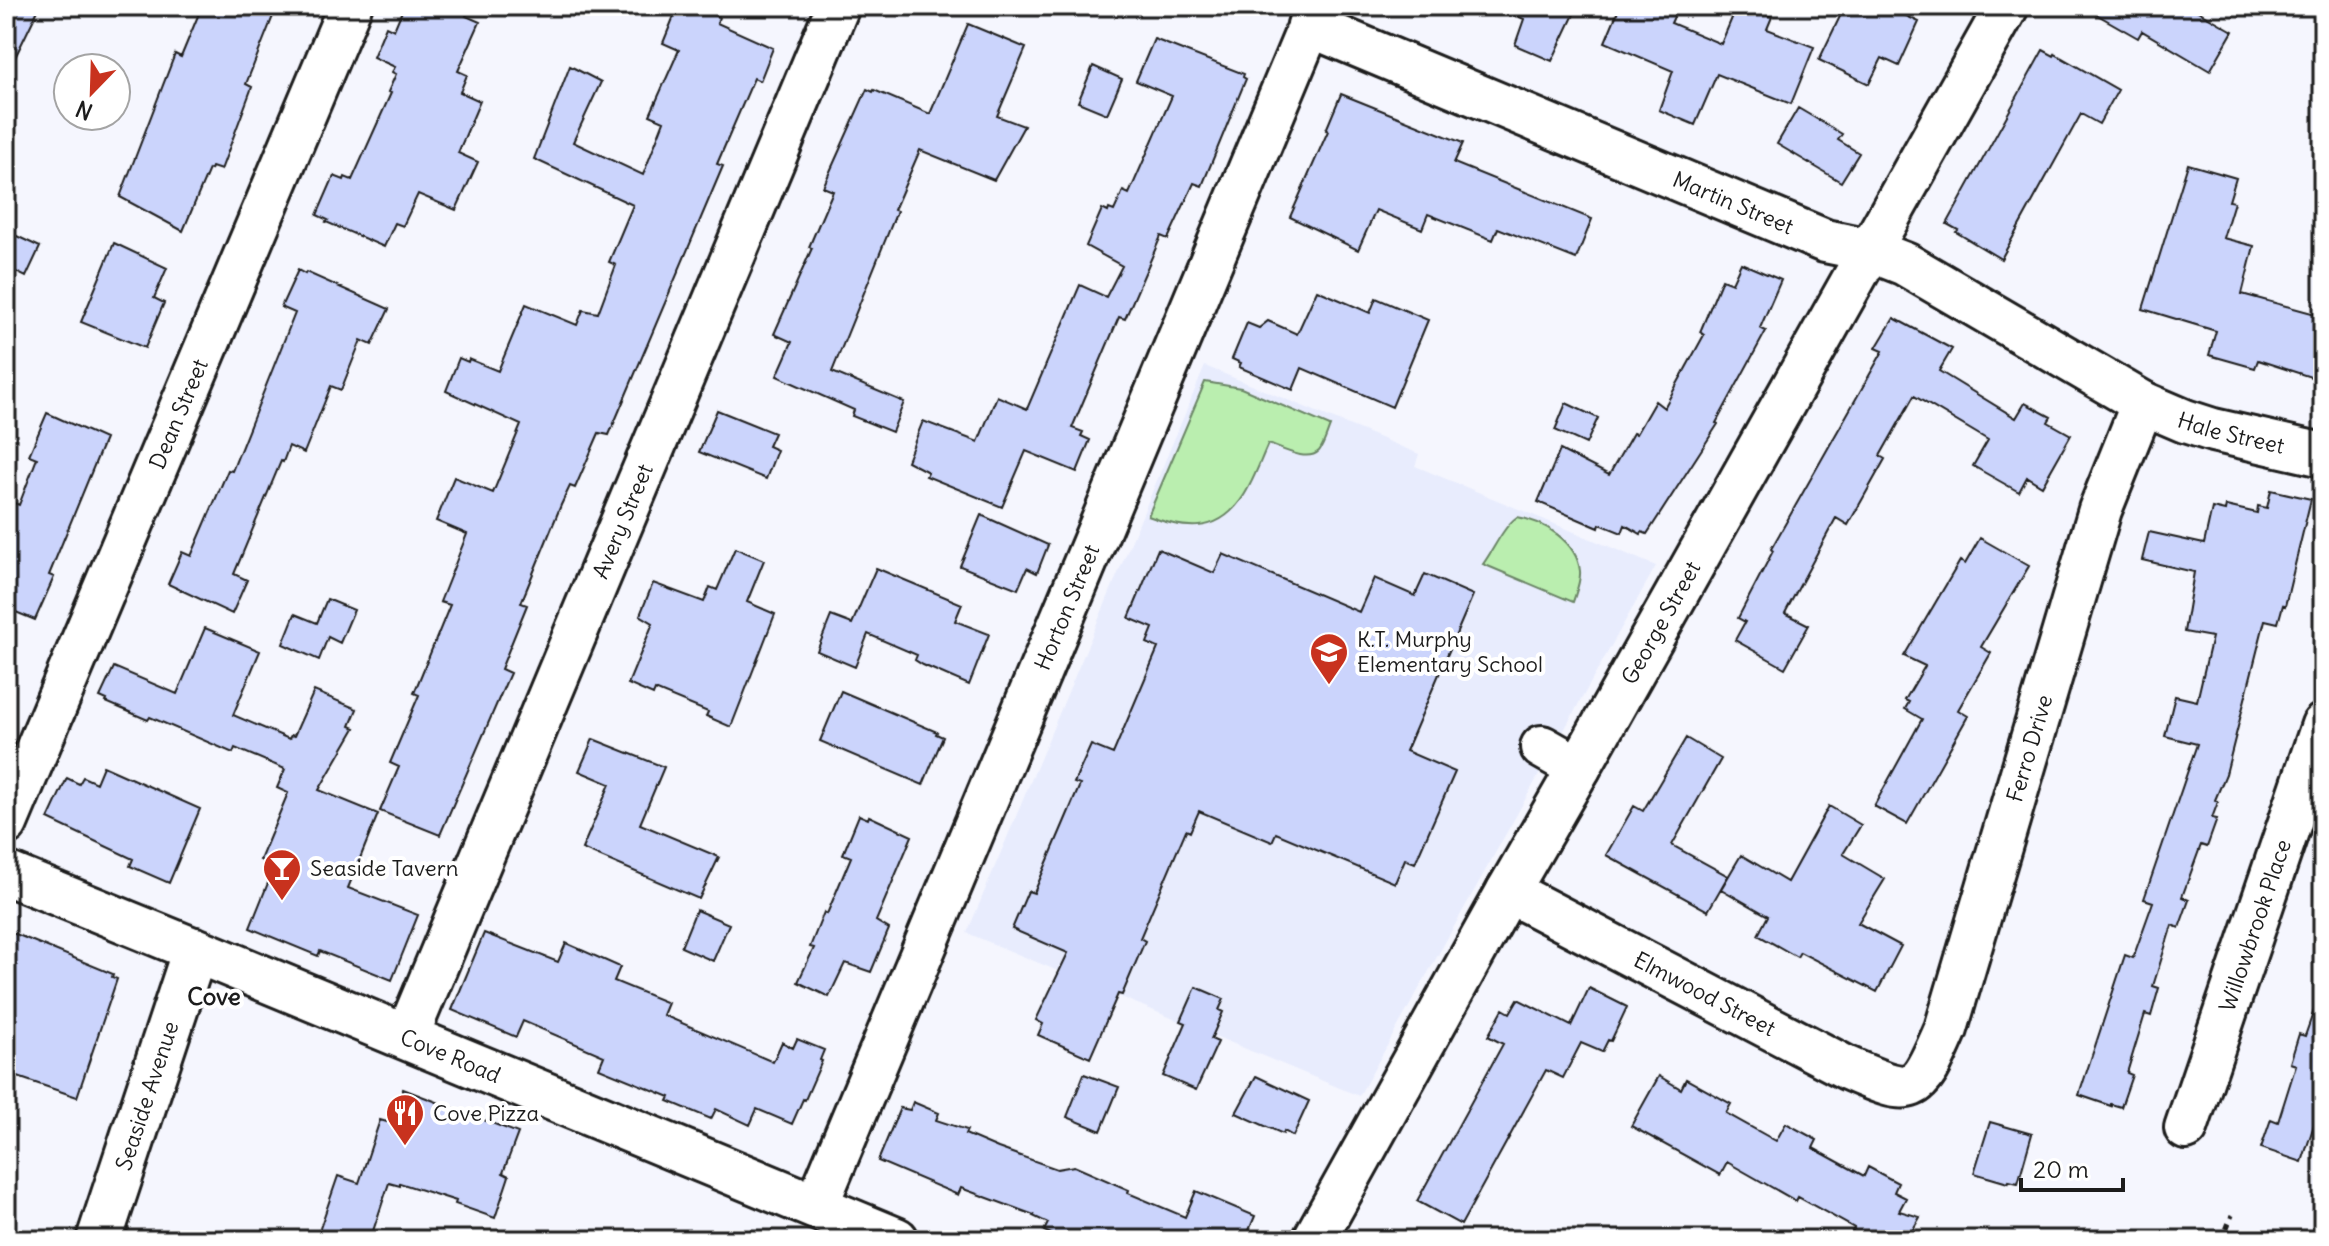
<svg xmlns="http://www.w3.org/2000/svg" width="2329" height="1246" font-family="Delius,sans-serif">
  <rect width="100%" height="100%" fill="#f5f6fe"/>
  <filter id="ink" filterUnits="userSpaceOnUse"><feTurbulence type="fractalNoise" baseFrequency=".0125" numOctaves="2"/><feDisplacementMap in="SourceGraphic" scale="16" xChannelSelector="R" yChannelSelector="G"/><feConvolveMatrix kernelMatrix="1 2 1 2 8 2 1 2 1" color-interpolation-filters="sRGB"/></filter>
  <g filter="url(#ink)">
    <path fill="#e8ecfd" d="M1205,366L1419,454L1415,466L1656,566L1359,1096L967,933Z"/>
    <path fill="#baeeaf" stroke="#6b8566" stroke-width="2" d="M1205,382L1241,388L1330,426C1327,433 1324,445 1319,451C1307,463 1281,448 1268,444C1260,461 1252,486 1240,501C1215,535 1182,529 1148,516Z
      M1517,517C1544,521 1577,542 1580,571C1581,581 1576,592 1573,602L1483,564C1494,549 1503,527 1517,517Z"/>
    <path fill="#cbd4fc" stroke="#1c1c1c" stroke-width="2" d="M6,6H40L6,76Z
      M202,6H277L246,84L252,87L221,170L212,167L211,170L209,169L183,231L120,197L175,54L181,57Z
      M404,6H470L466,16L480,22L458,71L467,75L460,92L480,101L458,153L478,162L456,210L418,194L403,226L395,223L384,247L326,222L328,220L317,215L334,176L344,180L345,177L352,180L391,93L388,92L396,74L392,72L395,67L373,57L386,26L394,30Z
      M678,6H693L719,17L717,23L773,48L760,81L754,78L717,164L723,166L609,435L599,433L575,488L570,486L561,505L521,603L527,605L501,669L510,673L440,835L380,811L399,767L390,763L419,695L414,693L450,605L440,602L467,534L436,521L454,477L493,493L521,425L446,391L459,358L468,362L469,359L498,371L526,304L577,325L583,310L598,313L616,265L609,262L633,205L534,159L570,66L601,82L573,142L643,175L664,121L650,115L679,50L663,43Z
      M1495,6H1578L1552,61L1515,45L1524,19Z
      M1620,6H1679L1671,23L1721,44L1737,6H1748L1772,17L1767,29L1814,47L1791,104L1717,74L1695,125L1659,110L1673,71L1605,42Z
      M1845,6H1886L1919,22L1899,66L1882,58L1869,84L1819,60Z
      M2082,6H2189L2233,31L2210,71L2142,31L2138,38Z
      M968,24L1026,48L997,116L1024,126L994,180L920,150L894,210L897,211L832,372L904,402L892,432L852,416L854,410L777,376L792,342L774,334L812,248L809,247L833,191L823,187L867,89L873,92L874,90L930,114Z
      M1154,39L1244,74L1243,77L1246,79L1202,186L1194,183L1168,239L1161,236L1125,319L1119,317L1072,428L1083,432L1081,436L1090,440L1077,472L1026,451L1002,507L926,476L928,472L907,461L923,421L978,442L997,396L1027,409L1080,285L1106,297L1122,266L1086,246L1102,209L1108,212L1109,209L1114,211L1123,191L1129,194L1172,96L1136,81Z
      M2043,50L2054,56L2055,54L2118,90L2099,124L2081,114L2001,259L1956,232L1958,230L1947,224Z
      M1093,66L1122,79L1107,114L1078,102Z
      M1341,94L1463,143L1454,163L1592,219L1576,259L1498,228L1493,240L1428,214L1422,229L1376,210L1358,250L1290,217L1328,131L1326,130Z
      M1798,108L1842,134L1838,140L1859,153L1841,182L1777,144Z
      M2188,164L2236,178L2229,201L2234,202L2223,238L2254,246L2242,294L2323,316V381L2258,360L2255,368L2209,355L2216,331L2143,309Z
      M6,231L40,247L26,277L6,267Z
      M114,243L167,268L154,298L164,303L145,348L81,322Z
      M1741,263L1781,280L1760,328L1766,331L1716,423L1718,424L1647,534L1642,532L1641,534L1625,525L1622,533L1600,524L1599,528L1538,502L1560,450L1609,475L1633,433L1636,434L1655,401L1664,408L1704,335L1700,332L1722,279L1732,283Z
      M298,270L305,274L306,272L389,309L372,345L361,340L341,390L331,386L304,453L289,446L283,462L281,461L234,574L247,580L232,614L168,584L182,552L191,556L192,554L228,470L232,471L295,313L281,307Z
      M1317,290L1370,313L1376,298L1428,320L1392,407L1302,368L1293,390L1239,367L1241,363L1232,359L1247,323L1259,328L1268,321L1297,334Z
      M1894,318L1952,349L1939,371L2016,418L2025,403L2051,417L2048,422L2071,435L2042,486L2027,477L2019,492L1973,466L1988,440L1914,396L1880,456L1885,459L1848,525L1836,518L1785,613L1809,625L1785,668L1735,640L1745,622L1738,618L1773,551L1771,549L1883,351L1876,348Z
      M1566,403L1598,418L1586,444L1555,430Z
      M717,410L774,433L768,446L777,450L766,479L699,452Z
      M47,413L105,439L49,575L54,577L35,620L6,608V516L12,502L19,505L37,458L29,455Z
      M2271,490L2311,499L2285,606L2283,605L2278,623L2265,620L2226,774L2215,800L2218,802L2212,818L2217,819L2207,847L2201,845L2182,897L2189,900L2179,928L2172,925L2153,986L2159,988L2151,1016L2145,1014L2127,1073L2132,1075L2121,1107L2111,1104V1106L2079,1095L2125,955L2133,958L2153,902L2144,899L2197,744L2165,736L2175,696L2197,701L2212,637L2184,632L2194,572L2142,560L2149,532L2204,544L2212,508L2225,511L2226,506L2257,513L2258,506L2267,508Z
      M981,515L1048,545L1037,573L1027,568L1018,589L960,566Z
      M1980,538L2029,566L1981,647L1991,653L1958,710L1968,716L1907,824L1874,806L1922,719L1905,709L1909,702L1905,700L1925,666L1904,656L1960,561L1965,564Z
      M735,548L764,560L747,602L775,614L731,727L706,716L708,712L655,690L653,695L628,684L653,623L640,615L653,583L704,602L710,587L717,590Z
      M1158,549L1214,573L1223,554L1359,612L1374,578L1415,596L1425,574L1473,595L1406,751L1455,772L1415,863L1405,859L1395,883L1276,833L1272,842L1199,811L1190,832L1186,830L1140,938L1145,941L1122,995L1118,994L1090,1058L1038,1035L1043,1024L1036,1020L1068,953L1012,929L1028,891L1034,893L1080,785L1074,783L1091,745L1113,754L1158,648L1147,643L1153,628L1129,618Z
      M876,568L962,604L955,621L989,634L969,685L923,665L915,660L917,655L868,634L855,667L817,651L831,616L852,624Z
      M327,599L354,610L340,643L328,637L319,660L283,644L295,614L317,623Z
      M205,628L260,651L233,715L289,739L291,735L294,736L314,691L357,709L350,726L355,728L319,790L378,814L348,888L418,915L392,980L320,951L318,956L250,928L272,873L267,870L269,864L260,860L288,793L277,788L285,769L235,748L233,753L150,717L148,720L106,702L107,700L100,697L114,667L177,694Z
      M841,691L937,732L936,734L943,737L923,785L820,741Z
      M1686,738L1721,759L1672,845L1728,876L1708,911L1606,855L1634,806L1643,811Z
      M593,739L664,767L640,824L719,857L699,899L582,849L610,784L579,771Z
      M103,766L200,809L169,883L130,866L133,859L48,819L67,778L79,784L83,777L96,783Z
      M1829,806L1861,825L1843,854L1885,879L1858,923L1901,946L1877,992L1800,952L1797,957L1758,935L1768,916L1721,889L1741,855L1787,882Z
      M859,815L868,819L869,816L912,836L876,921L889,929L871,972L845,963L829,997L798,982L814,948L810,947L824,912L827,914L851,857L843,854Z
      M696,910L729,924L713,961L681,947Z
      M6,930L113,974L112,977L117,979L77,1097L6,1073Z
      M484,933L558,962L566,943L620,967L614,981L668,1003L663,1015L773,1062L782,1042L793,1048L797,1039L824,1050L820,1060L822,1061L805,1100L803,1099L792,1124L757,1109L750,1125L716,1109L711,1119L668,1101L670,1097L599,1068L604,1056L523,1021L516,1037L452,1010Z
      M1196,987L1224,999L1219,1010L1223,1012L1211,1039L1218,1042L1196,1090L1163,1076L1186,1023L1181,1021Z
      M1589,988L1627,1007L1611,1041L1608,1040L1602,1052L1581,1043L1563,1078L1546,1070L1461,1225L1417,1201L1503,1044L1488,1036L1503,1009L1510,1013L1518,999L1571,1026Z
      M2318,999L2323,1000V1097L2302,1162L2261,1148L2271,1119L2278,1122L2296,1065L2290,1063L2299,1034L2305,1036Z
      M1084,1074L1119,1087L1101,1131L1067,1117Z
      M1256,1076L1309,1101L1293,1136L1284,1131L1283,1134L1236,1113Z
      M1659,1076L1681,1089L1686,1079L1731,1104L1726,1113L1776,1141L1786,1123L1817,1140L1813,1148L1864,1176L1868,1167L1898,1183L1894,1192L1906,1198L1899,1211L1920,1217L1907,1240H1848L1854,1228L1798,1197L1796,1201L1727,1162L1720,1175L1631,1126Z
      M403,1089L518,1133L503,1173L509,1176L495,1218L455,1204L456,1201L400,1183V1186L389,1183L370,1240H316L338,1176L359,1183L380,1120L387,1122L396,1097L401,1098Z
      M913,1102L939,1113L936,1120L967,1130L965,1134L998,1148L1057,1169L1074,1166L1129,1190L1128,1193L1185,1217L1196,1191L1255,1216L1245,1240H1066L1044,1231L1048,1223L1033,1216L1034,1215L961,1188L958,1195L878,1161L900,1108L910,1110Z
      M1990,1122L2032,1134L2018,1183L2009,1181L2008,1183L1974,1173Z"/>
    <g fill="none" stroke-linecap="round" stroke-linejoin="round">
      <g stroke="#1c1c1c" stroke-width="48">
        <g id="minor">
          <path id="s1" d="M1309,25L1825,241L1869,250L1905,264L2143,403L2185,421L2213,430L2323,455"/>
          <path d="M1542,747L1579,768"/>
          <path id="s2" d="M6,823L350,6"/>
          <path d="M6,873L195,950"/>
          <path id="s3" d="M1508,891L1847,1068C1915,1098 1917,1096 1946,1029L2100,510L2143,403"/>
          <path id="s4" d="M407,1036L838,6"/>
          <path id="s5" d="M2186,1128L2323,725"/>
          <path id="s6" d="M816,1207L1318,6"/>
          <path id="s7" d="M1314,1240L1508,891L1579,768L2007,6"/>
        </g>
      </g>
      <g stroke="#1c1c1c" stroke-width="50">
        <g id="major">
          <path id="s8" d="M99,1240L195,950L896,1240"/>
        </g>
      </g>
      <path stroke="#1c1c1c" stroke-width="5" stroke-dasharray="6 6" stroke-linecap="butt" d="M2222,1240L2232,1215"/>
      <use href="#minor" stroke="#fff" stroke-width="42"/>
      <use href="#major" stroke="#fff" stroke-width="44"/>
    </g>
  </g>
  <defs>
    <g id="school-pin" transform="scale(2)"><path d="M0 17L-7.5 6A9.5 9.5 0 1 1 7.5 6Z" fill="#c8321e" stroke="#fff"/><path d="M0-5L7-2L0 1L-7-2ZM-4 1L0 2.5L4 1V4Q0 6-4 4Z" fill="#fff"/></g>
    <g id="bar-pin" transform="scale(2)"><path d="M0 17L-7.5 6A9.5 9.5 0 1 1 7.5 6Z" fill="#c8321e" stroke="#fff"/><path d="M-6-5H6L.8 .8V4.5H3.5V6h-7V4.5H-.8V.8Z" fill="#fff"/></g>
    <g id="restaurant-pin" transform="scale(2)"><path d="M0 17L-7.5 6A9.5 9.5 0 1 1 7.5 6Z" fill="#c8321e" stroke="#fff"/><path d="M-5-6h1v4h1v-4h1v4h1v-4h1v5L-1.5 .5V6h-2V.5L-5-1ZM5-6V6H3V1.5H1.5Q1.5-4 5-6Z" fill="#fff"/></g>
  </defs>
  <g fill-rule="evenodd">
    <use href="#school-pin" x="1329" y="652"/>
    <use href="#bar-pin" x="282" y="868"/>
    <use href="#restaurant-pin" x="405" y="1113"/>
  </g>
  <g text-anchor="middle" stroke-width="8" stroke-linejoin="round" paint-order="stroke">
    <g font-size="22" fill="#1c1c1c" stroke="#fff">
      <text dy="8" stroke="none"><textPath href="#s1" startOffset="460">Martin Street</textPath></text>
      <text dy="8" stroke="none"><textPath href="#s2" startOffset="444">Dean Street</textPath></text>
      <text dy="8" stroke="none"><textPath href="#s1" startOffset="1012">Hale Street</textPath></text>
      <text dy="8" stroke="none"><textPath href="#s4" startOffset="558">Avery Street</textPath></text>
      <text dy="8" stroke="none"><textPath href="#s6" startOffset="650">Horton Street</textPath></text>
      <text dy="8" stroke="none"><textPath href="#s7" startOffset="708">George Street</textPath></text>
      <text dy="8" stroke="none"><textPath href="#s3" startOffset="810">Ferro Drive</textPath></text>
      <text dy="8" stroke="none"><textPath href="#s5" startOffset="214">Willowbrook Place</textPath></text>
      <text dy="8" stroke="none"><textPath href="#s3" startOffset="222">Elmwood Street</textPath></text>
      <text dy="8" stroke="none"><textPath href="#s8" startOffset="582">Cove Road</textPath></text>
      <text dy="8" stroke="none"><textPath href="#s8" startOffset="152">Seaside Avenue</textPath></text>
    </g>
    <g font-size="22" fill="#1c1c1c" stroke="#fff" text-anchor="start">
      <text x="1357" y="647">K.T. Murphy<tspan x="1357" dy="25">Elementary School</tspan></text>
      <text x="310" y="876">Seaside Tavern</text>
      <text x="433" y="1121">Cove Pizza</text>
    </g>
    <g font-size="24" font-weight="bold" fill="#1c1c1c" stroke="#fff">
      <text x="214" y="1005">Cove</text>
    </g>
  </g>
  <rect width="2329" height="1246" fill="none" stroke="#fff" stroke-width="32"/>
  <rect x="16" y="16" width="2297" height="1214" fill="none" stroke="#1c1c1c" stroke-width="3" filter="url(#ink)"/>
  <g transform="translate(92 92) rotate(203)"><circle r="38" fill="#ffffff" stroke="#a4a4a4" stroke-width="2"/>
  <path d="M0-6L14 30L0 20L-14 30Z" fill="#c8321e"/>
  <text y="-12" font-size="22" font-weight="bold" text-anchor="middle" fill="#1c1c1c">N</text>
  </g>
  <path d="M2021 1178v12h102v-12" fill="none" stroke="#1c1c1c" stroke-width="4"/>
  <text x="2033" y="1178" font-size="24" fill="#1c1c1c" stroke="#ffffff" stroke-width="6" paint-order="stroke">20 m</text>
</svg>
